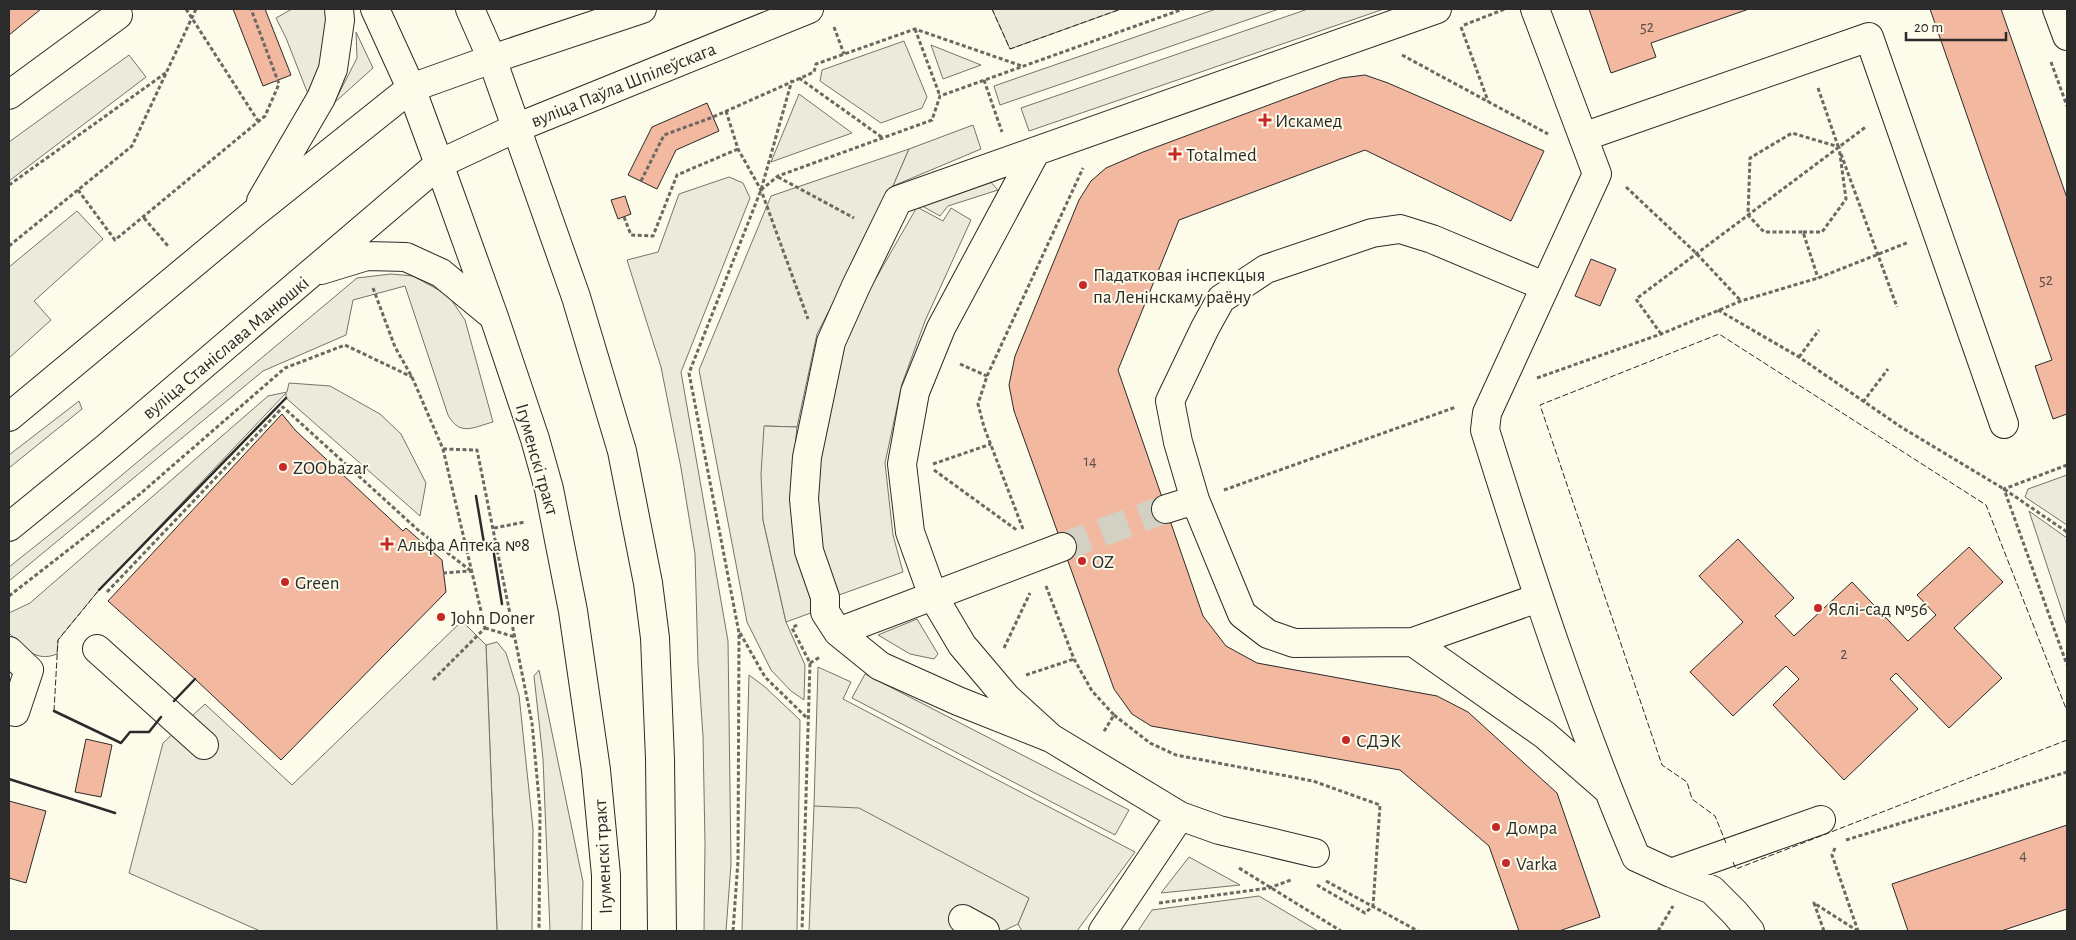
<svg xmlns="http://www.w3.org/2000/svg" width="2076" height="940" font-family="'Alegreya Sans',sans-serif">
  <rect width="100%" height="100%" fill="#fdfbea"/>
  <path fill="#ecebdb" stroke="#74746e" d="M292,9H330L325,61L308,94L286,38L276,18Z
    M1216,9H1279L1000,105L994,86Z
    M356,32L373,68L334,103L357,58Z
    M904,41L927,97L922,108L881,123L820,81L822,70Z
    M931,45L981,65L943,79Z
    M799,94L852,133L771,162Z
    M909,149L893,186L817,334L797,427L765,426L763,520L786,622L805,665L804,700L791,691L771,670L747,622L699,370L771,196Z
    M729,177L743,183L750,198L681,372L728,641L731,864L726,931H704L705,843L703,736L698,663L695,554L681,468L661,367L627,260L658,252L679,194Z
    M988,179L998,190L948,206L940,216L922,206L932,198Z
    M77,211L103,239L34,301L51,320L9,358V267Z
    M391,274L413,276L448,295L465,320L493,422C474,427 460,437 448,415L405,286L353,300L346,335L263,371L9,581V567L73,516L357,278Z
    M289,383L330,386L380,414L401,434L426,483L420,516L286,398V393L99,590L58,640L57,654C35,663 24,647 9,633V613L30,603L268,396L287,392Z
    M79,401L82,409L9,468V455Z
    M2067,475V525L2025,497L2028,489Z
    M2029,511L2067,538V626Z
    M917,619L938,654L934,659L910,654L878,635Z
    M497,642L506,653L519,695L533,829L532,931H497L486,645Z
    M818,667L851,682L843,699L1135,852L1077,931H1022L1018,924L1029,898L814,806Z
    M539,670L583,882L582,931H550L543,759L534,676Z
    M749,675L765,687L800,720L797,931H742Z
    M1189,857L1240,885L1161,893Z
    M1259,896L1318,931H1138L1152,910Z"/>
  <path fill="#eceadb" stroke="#74746e" d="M992,9H1121L1010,49Z
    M1308,9H1384L1029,131L1021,108Z
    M129,55L146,77L9,181V142Z
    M973,125L981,149L893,186L909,149Z
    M917,207L943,221L951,208L971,220L925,321L902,384L885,463L893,535L903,572L839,595L822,549L813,458L841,348L867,294Z
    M764,426L797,427L792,479L816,611L786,622L763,520L761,474Z
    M462,621L486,645L497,931H260L129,873L163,743L205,704L292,785Z
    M865,674L1129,810L1115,835L852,698Z
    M814,806L859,808L1029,898L1018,924L1003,931H809Z"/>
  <path fill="#f2b8a0" stroke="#2b2b2b" d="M9,9H41L9,35Z
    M233,9H265L291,75L263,86Z
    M1589,9H1749L1651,43L1656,57L1611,73Z
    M1930,9H2001L2067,198V414L2053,419L2035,366L2052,360Z
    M1365,75L1388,83L1544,151L1511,221L1365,150L1179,220L1118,370L1203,616L1226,646L1257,663L1437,696L1468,712L1557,793L1600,917L1559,931H1519L1489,846L1400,770L1151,726L1132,714L1114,689L1014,411L1009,385L1015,356L1079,200L1091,181L1106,168L1143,152L1341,78Z
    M707,103L719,131L676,150L657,189L628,175L652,127Z
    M625,196L631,214L618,219L611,200Z
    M1591,259L1616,269L1600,306L1575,296Z
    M282,414L295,430L403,531L406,528L442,560L446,592L281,760L195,679L108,601Z
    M1738,539L1794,598L1775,616L1794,636L1852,582L1908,641L1936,615L1917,595L1969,547L2003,582L1954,628L2002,678L1949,728L1896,673L1890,679L1918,709L1844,780L1773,705L1799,679L1786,666L1733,716L1690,672L1743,622L1699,576Z
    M86,739L112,745L101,797L75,792Z
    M9,801L46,811L26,883L9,878Z
    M2067,825V909L2001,931H1908L1892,884Z"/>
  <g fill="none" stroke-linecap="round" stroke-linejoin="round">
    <path stroke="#d3d1c4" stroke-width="28" stroke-dasharray="28 14" stroke-linecap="butt" d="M1062,547L1166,509"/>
    <g stroke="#2b2b2b" stroke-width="30">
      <path id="minor" d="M1535,9L1597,174L1487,413L1485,430C1530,574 1577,718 1636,857L1671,873L1821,820
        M2057,9L2067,36
        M492,59L642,9
        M9,95L118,15
        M516,128L809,9
        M1583,137L1869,37L2004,424
        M1036,151L941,328L915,392L902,464L910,532L933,596L962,645L1006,697L1051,738L1180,816L1103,931
        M1544,286L1432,239L1400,229L1372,233L1266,269L1221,299L1205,328L1170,401L1178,442L1195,500L1242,614L1268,634L1294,643L1413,642L1545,735L1608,790
        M1166,509L1195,500
        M838,632L1062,547
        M1413,642L1538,598
        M97,649L204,745
        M9,651L29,670L15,712
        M1051,738L958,701L880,666L838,632L825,612V597L809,551L804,499L807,457L831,342L856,286L898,200L1437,9
        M1180,816L1219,830L1315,853
        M1671,873L1712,890L1735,913L1750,931
        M963,919L985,931"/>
    </g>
    <g stroke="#2b2b2b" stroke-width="30">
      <path id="major" d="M375,9L411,88L439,164L494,317L535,439L549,489L573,611L596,770L606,875V931
        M470,9L492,59L576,297L622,451L648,583L655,638L660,759L662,931
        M261,201L321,98L333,69L340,20L339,9
        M321,270L367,256L406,257L441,273L493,316
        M9,417L252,215L411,88L492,59
        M9,527L107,447L439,164L516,128"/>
    </g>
    <path stroke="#6a6964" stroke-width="3" stroke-dasharray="4 2.5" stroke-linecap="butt" d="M186,9L258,121
      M1464,25L1505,9
      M834,27L844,54
      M1461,27L1488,101
      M915,29L940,96
      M1402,55L1548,134
      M2051,62L2067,106
      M799,78L883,138
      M984,80L1002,132
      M1818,88L1838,146
      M726,111L738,149L761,190L808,319
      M1841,154L1897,307
      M778,177L854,218
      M641,181L664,135L713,117L814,72L816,64L915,29L1022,66
      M9,185L167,72
      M1626,187L1696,253L1741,301
      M78,190L115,240L265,116L279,84L251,9
      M761,190L778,176L932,120L940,96L1183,9
      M624,217L631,235L653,236L677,175L738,149
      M144,218L168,246
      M1803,232H1822L1846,199L1839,147L1792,133L1750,158L1748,215L1764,232H1803L1818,278
      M9,246L132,146L196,9
      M373,288L395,347L412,377L443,449L485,628
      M1718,310L1799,357L1901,427L2004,489L2067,532
      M1661,334L1636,299L1867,126
      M1799,357L1819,330
      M960,364L987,376
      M1537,378L1661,334L1741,301L1818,278L1909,242
      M1863,402L1888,369
      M443,449L477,450L532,723L540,810L539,931
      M933,464L991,444
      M2067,465L2004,489L2067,665
      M934,470L1018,531
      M1224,490L1456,407
      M494,528L525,522
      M1023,529L984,427L978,404L987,376L1083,168
      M443,573L471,571
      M1046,586L1074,659L1092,691L1114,715L1103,733
      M107,592L283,407L418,530L471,571
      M9,596L140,494L285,368L345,345L412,377
      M797,625L792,628L810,663L802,931
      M485,628L515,637
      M740,633L765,677L808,719
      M1004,648L1030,593
      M810,663L820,657
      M1026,675L1074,659
      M433,680L485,628
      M1114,715L1150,743L1176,755L1313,781L1380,805L1373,906L1365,913L1317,885
      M1846,840L2067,772
      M1835,848L1832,855L1858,931
      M1239,868L1341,931
      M1326,881L1418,931
      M1159,903L1269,888L1291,880
      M733,931L738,861L739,633L689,373L761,190L792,80
      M1658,931L1673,906
      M1824,931L1814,903L1856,930"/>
    <use href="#minor" stroke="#fdfbea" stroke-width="28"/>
    <use href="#major" stroke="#fdfbea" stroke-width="28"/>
    <path stroke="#2b2b2b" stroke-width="1" stroke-dasharray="6 2.5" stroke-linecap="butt" d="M992,9L1010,49L1121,9
      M54,711L58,640L99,590
      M1726,843L1715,816L1692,799L1687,782L1662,765L1540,405L1719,334L1986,505L2067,711
      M1733,862L1736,869L2067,740"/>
    <path stroke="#2b2b2b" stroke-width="2.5" d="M476,496L485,549L493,548L502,604
      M99,590L286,398
      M174,701L195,679
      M54,711L121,743L130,732H149L161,717
      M9,779L115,813"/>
  </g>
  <g fill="#c62828" stroke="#fdfbea" stroke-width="2">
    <path d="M1262.5 112.5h5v5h5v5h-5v5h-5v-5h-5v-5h5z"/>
    <path d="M1172.5 146.5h5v5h5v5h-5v5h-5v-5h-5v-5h5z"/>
    <circle cx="1083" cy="285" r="5"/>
    <circle cx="283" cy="467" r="5"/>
    <path d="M384.5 536.5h5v5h5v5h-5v5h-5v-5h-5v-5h5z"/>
    <circle cx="1082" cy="561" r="5"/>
    <circle cx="285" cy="582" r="5"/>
    <circle cx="1818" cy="608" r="5"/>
    <circle cx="441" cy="617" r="5"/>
    <circle cx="1346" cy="740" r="5"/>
    <circle cx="1496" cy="827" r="5"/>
    <circle cx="1506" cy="863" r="5"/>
  </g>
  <g text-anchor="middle" stroke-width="4" stroke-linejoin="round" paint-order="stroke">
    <g font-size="16" fill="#5d4e48">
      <text x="1647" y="32">52</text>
      <text x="2046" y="285">52</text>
      <text x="1090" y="466">14</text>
      <text x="1844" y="659">2</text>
      <text x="2023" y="860">4</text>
    </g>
    <g font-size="19" fill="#2b2b2b" stroke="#fdfbea">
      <text transform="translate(623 84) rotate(-22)" y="7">вуліца Паўла Шпілеўскага</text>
      <text transform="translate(225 347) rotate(-40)" y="7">вуліца Станіслава Манюшкі</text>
      <text transform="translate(538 459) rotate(74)" y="7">Ігуменскі тракт</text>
      <text transform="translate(602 857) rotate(-93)" y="7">Ігуменскі тракт</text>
    </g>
    <g font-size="19" fill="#2b2b2b" stroke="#fdfbea" text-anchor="start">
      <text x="1275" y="127">Искамед</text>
      <text x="1186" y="161">Totalmed</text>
      <text x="1093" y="281">Падатковая інспекцыя<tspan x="1093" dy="22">па Ленінскаму раёну</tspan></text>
      <text x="293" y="474">ZOObazar</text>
      <text x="397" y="551">Альфа Аптека №8</text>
      <text x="1092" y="568">OZ</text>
      <text x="295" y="589">Green</text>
      <text x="1828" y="615">Яслі-сад №56</text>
      <text x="451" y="624">John Doner</text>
      <text x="1356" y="747">СДЭК</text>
      <text x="1506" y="834">Домра</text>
      <text x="1516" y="870">Varka</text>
    </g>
  </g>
  <rect width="2076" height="940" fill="none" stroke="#2b2b2b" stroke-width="20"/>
  <path d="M1906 32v8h100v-8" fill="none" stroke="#2b2b2b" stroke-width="2.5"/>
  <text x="1914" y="32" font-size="15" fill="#2b2b2b" stroke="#fdfbea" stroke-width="4" paint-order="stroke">20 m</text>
</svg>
